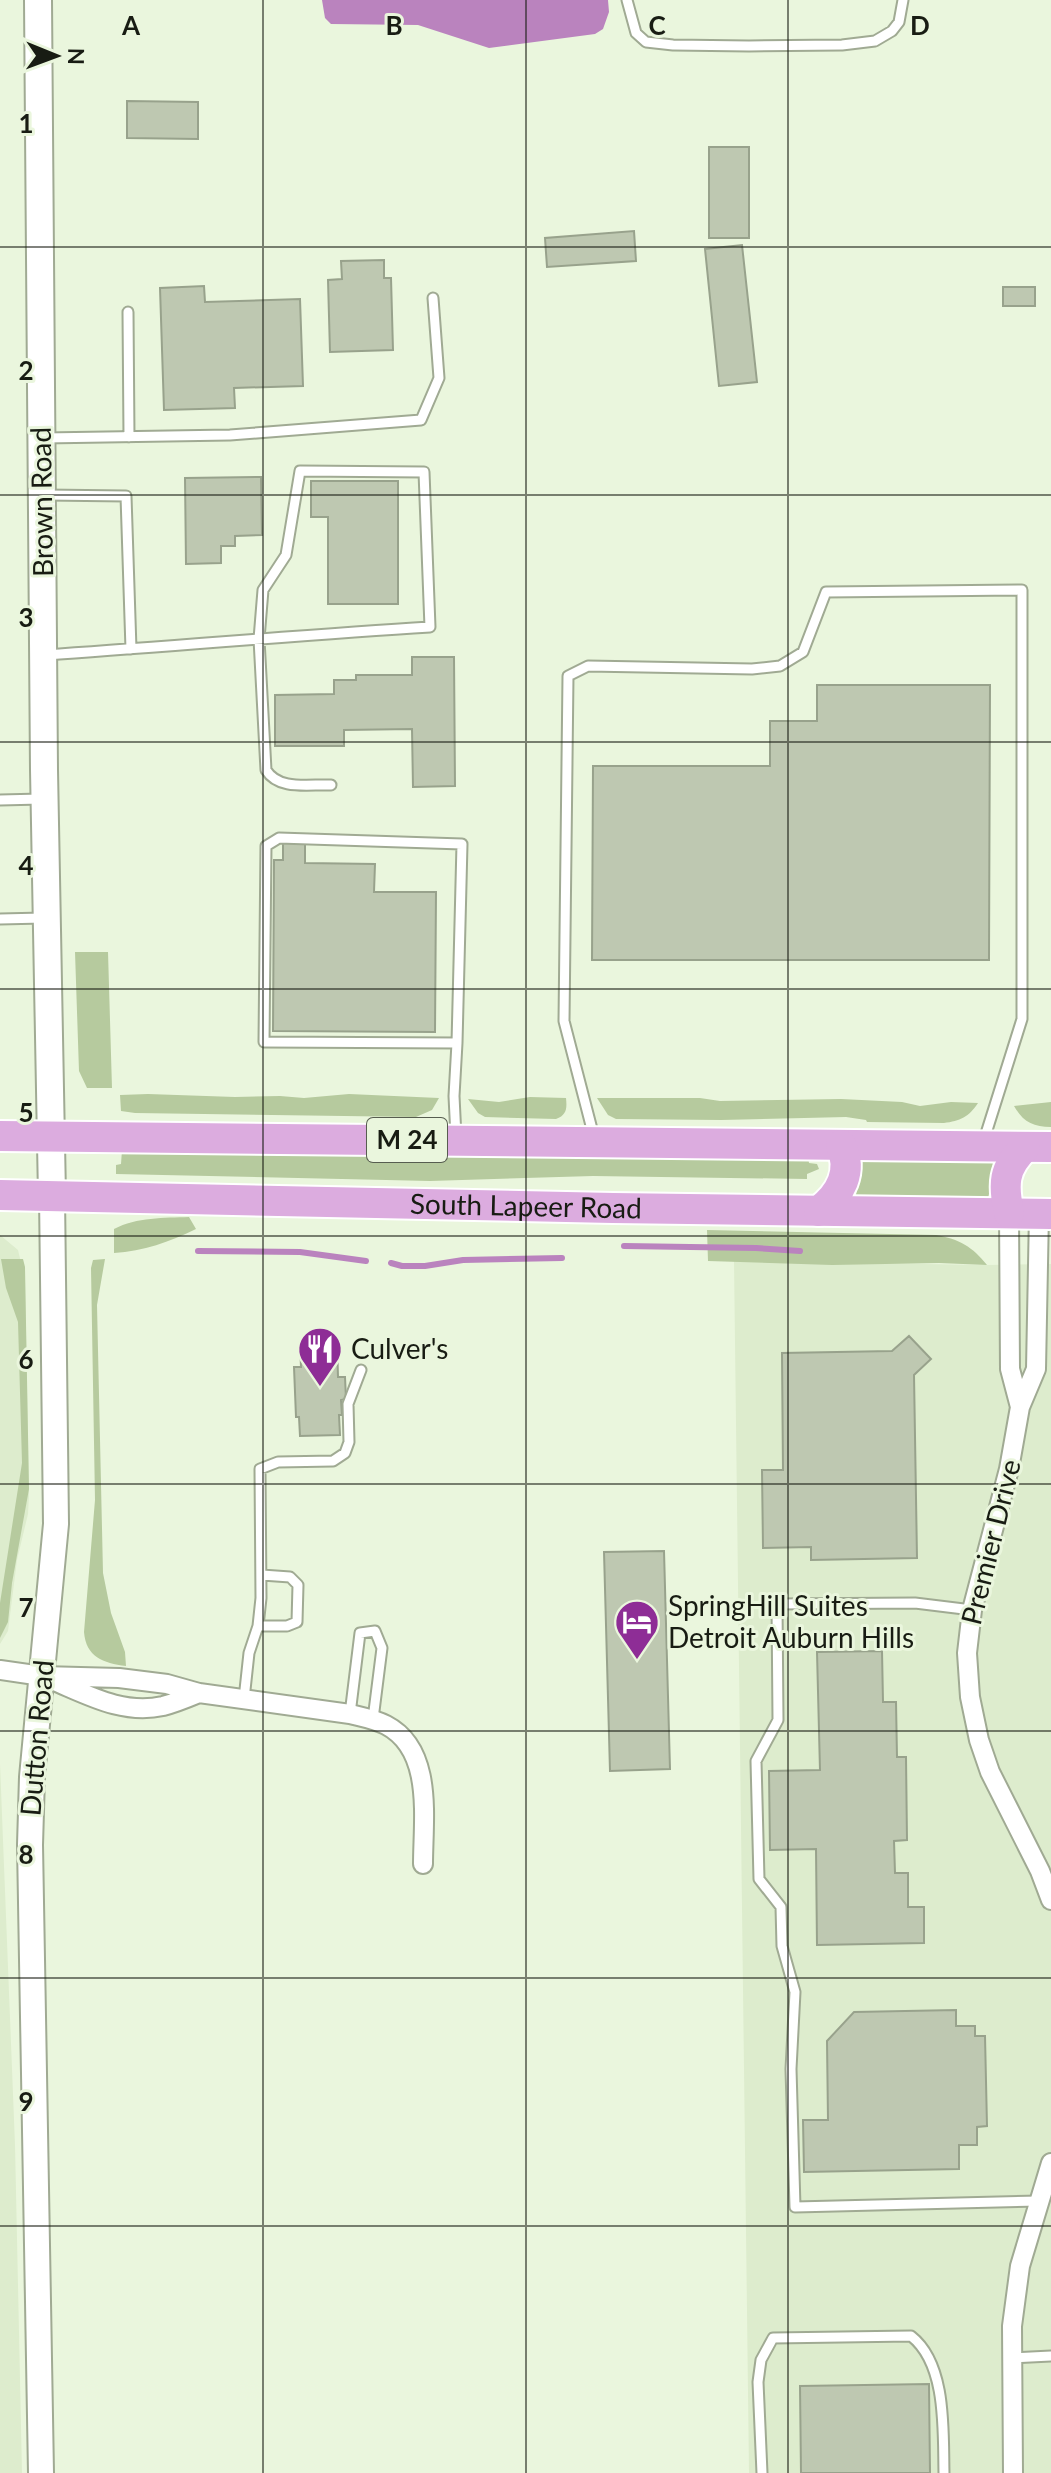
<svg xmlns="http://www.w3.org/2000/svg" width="1051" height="2473" font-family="Lato,sans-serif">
  <rect width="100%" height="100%" fill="#eaf6dd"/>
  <path fill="#ddeccd" d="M0,1235L18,1250L25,1279L29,1496L28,1514L17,1560L8,1631L0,1644Z
    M734,1261L987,1265L1051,1264V2473H749Z
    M0,1764L15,2145L22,2473H0Z"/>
  <path fill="#b6ca9e" d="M75,952H108L112,1088H87L79,1071Z
    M148,1094L235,1097L280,1096L304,1098L349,1094L439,1098L432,1110L416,1117L135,1113L121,1111L120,1095Z
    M530,1097L566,1098C567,1108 567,1115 556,1119L485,1117L478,1113L468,1099L499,1102Z
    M597,1098H700L720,1101L841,1099L902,1102L920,1106L951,1102L978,1103C969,1117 960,1121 944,1123L867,1122L866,1120L846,1117L721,1120L616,1119L608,1115Z
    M1051,1102V1127C1033,1127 1023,1122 1014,1106Z
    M122,1150L808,1157L809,1163L817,1164L819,1169L807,1174V1179L593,1176L430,1181L116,1174V1165L121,1164Z
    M865,1159L991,1161L993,1164C990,1175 991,1188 988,1198L856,1195L862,1162Z
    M189,1217L196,1229C169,1242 144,1251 114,1253V1229C137,1217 164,1218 189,1217Z
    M707,1230L936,1235C959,1239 973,1247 987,1265L939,1263L832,1265L708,1261Z
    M1,1259H23L25,1267L29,1489L12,1583L8,1622L0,1638V1603L22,1463L18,1322L6,1288Z
    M105,1259L97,1305L103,1573L111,1613L125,1652L126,1666C103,1663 86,1657 84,1632L95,1500L91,1268L93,1260Z"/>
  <path fill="#ba83be" d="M322,0H608L609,12L603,29L595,34L489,48L418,25L331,24L325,18Z"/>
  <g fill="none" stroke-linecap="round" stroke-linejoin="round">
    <path stroke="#ba83be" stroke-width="6" d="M624,1246L756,1248L800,1251
      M198,1251L300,1252L366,1261
      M391,1263L402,1266H425L463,1260L562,1258"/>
  </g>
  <path fill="#bec8b1" stroke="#98a28c" stroke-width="2" d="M127,101L198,102V139L127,138Z
    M709,147H749V238H709Z
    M634,231L636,261L547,267L545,238Z
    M742,245L757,382L719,386L705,249Z
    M384,260V278H391L393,350L330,352L328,280L342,279L341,261Z
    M204,286L205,302L300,299L303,386L234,388L235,408L164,410L160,288Z
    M1003,287H1035V306H1003Z
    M261,477L262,535L235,536V546H221V563L186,564L185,478Z
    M311,481H398V604H328V517H311Z
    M412,657H454L455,786L413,787L412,729L344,730V746H275V695L334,694V680H356V675H412Z
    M817,685H990L989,960H592L593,766H770V721H817Z
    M283,843H305V863L375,864L374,892H436L435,1032L273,1031L274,860H283Z
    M909,1336L931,1359L914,1375L917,1558L811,1560V1547L763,1548L762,1470H783L782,1353L892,1351Z
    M337,1341L338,1377H345L346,1399L341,1400L342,1415H339L340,1435L300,1436L299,1417H296L294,1367H301L300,1342Z
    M664,1551L670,1769L610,1771L604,1552Z
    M882,1651L883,1702H896L897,1757H906L907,1840L894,1841L895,1873H908V1907H924V1943L817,1945L816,1849L770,1850L769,1771L820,1770L817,1652Z
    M956,2010V2026H975V2036H985L987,2126L977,2127V2145H959V2169L804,2172L803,2120H828L827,2041L854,2012Z
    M929,2384L930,2473H801L800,2386Z"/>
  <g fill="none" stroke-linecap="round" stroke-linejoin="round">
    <g stroke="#a0aa93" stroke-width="13">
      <path id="service" d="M627,0L636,33L646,42L673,45L749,46L842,45L875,41L892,31L899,22L903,0
        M128,312L129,437
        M44,438L230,435L421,420L439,378L433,298
        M46,495L126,496L131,649
        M46,655C174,646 302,635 430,627L424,472L300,471L286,555L263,590L259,639L266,770C279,791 309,784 331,785
        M0,800L41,799
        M0,919L43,918
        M456,1137L454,1096L457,1043L462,844L279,838L266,846L264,1042L457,1043
        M594,1137L564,1021L568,676L588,666L752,669L780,666L803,652L826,592L1022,590V1019L983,1143
        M972,1610L915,1603L777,1604L778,1720L756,1761L759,1879L781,1907L782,1946L795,1992L791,2069L795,2207L1039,2201
        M258,1626H287L297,1622L298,1585L290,1577L262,1575
        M244,1699L249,1653L258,1626L261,1598L260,1469L278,1462L333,1461L345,1453L349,1442L348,1404L361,1370
        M350,1714L360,1633L375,1631L382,1648L373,1719
        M1010,2358L1051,2356
        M762,2473L758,2382L761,2360L773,2338L911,2336C947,2364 943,2431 944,2473"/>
    </g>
    <g stroke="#a0aa93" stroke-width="22">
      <path id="minor" d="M1009,1213L1010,1369L1020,1407
        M1039,1213L1036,1369L1020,1407L1009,1469L972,1610L967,1653L970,1697L979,1740L990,1772L1040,1871L1051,1900
        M0,1670L42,1676L119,1678L167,1684L199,1693L350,1714C362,1717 374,1719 386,1725C434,1750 423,1819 423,1864
        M52,1680C88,1695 123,1715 163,1706C175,1703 187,1698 199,1693
        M1013,2473L1012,2326L1020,2266L1051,2163"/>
    </g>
    <g stroke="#a0aa93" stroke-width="28">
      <path id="tertiary" d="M41,2473L30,1845L32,1777L56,1524L52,1196"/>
    </g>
    <g stroke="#a0aa93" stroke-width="30">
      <path id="secondary" d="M38,0L44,770L52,1196"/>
    </g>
    <g stroke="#fff" stroke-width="34">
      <g id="primary">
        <path d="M0,1136L1051,1147"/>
        <path id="s1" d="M0,1195L613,1208L1051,1214"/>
        <path d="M819,1211C841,1194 853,1172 841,1145"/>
        <path d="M1009,1213C1003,1185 1003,1168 1025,1147"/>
      </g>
    </g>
    <use href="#service" stroke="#fff" stroke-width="9"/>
    <use href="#minor" stroke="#fff" stroke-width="18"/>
    <use href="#tertiary" stroke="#fff" stroke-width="24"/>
    <use href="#secondary" stroke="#fff" stroke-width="26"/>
    <use href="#primary" stroke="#dcacdf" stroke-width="30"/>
  </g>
  <path fill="none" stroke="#181c13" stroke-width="2" stroke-opacity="0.55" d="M263,0V2473M526,0V2473M788,0V2473M0,247H1051M0,495H1051M0,742H1051M0,989H1051M0,1236H1051M0,1484H1051M0,1731H1051M0,1978H1051M0,2226H1051"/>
  <defs>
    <g id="restaurant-pin" transform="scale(2.3)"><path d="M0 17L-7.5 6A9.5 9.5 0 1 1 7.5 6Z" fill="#8e2d96" stroke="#eaf6dd"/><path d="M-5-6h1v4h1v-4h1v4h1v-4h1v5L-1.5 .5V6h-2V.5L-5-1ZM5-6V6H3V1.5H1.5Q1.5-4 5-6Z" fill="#fff"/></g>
    <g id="hotel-pin" transform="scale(2.3)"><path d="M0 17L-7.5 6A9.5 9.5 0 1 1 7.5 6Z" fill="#8e2d96" stroke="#eaf6dd"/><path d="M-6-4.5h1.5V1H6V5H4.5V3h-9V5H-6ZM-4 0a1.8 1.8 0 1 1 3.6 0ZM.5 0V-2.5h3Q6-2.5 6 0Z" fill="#fff"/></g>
  </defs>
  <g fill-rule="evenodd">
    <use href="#restaurant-pin" x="320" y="1349"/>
    <use href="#hotel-pin" x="637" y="1622"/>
  </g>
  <g text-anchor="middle" stroke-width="6" stroke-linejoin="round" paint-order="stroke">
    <rect fill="#eaf6dd" stroke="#575d50" stroke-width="2" x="367" y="1118" width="80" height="44" rx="6"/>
    <g font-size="26" font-weight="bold" fill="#181c13">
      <text x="407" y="1149">M 24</text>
    </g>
    <g font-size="28" fill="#181c13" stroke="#eaf6dd">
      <text transform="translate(42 502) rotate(-91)" y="10">Brown Road</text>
      <text dy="10" stroke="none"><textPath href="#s1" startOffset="526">South Lapeer Road</textPath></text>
      <text transform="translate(991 1542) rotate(-76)" y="10">Premier Drive</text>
      <text transform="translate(37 1738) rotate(-85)" y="10">Dutton Road</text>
    </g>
    <g font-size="28" fill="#181c13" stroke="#eaf6dd" text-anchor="start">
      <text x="351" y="1359">Culver's</text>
      <text x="668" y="1616">SpringHill Suites<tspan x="668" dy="32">Detroit Auburn Hills</tspan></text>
    </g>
  </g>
  <g font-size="26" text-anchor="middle" font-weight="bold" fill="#181c13" stroke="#eaf6dd" stroke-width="6" stroke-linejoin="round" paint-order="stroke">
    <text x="131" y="35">A</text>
    <text x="394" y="35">B</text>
    <text x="657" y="35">C</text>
    <text x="920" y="35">D</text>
    <text x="26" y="133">1</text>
    <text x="26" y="380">2</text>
    <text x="26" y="627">3</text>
    <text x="26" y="875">4</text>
    <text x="26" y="1122">5</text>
    <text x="26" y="1369">6</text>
    <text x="26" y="1617">7</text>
    <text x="26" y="1864">8</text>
    <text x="26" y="2111">9</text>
  </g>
  <g transform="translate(56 56) rotate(91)" stroke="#eaf6dd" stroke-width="6" paint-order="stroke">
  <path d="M0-6L14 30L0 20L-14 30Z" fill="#181c13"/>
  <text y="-12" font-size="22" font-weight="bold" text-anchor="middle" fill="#181c13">N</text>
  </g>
</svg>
